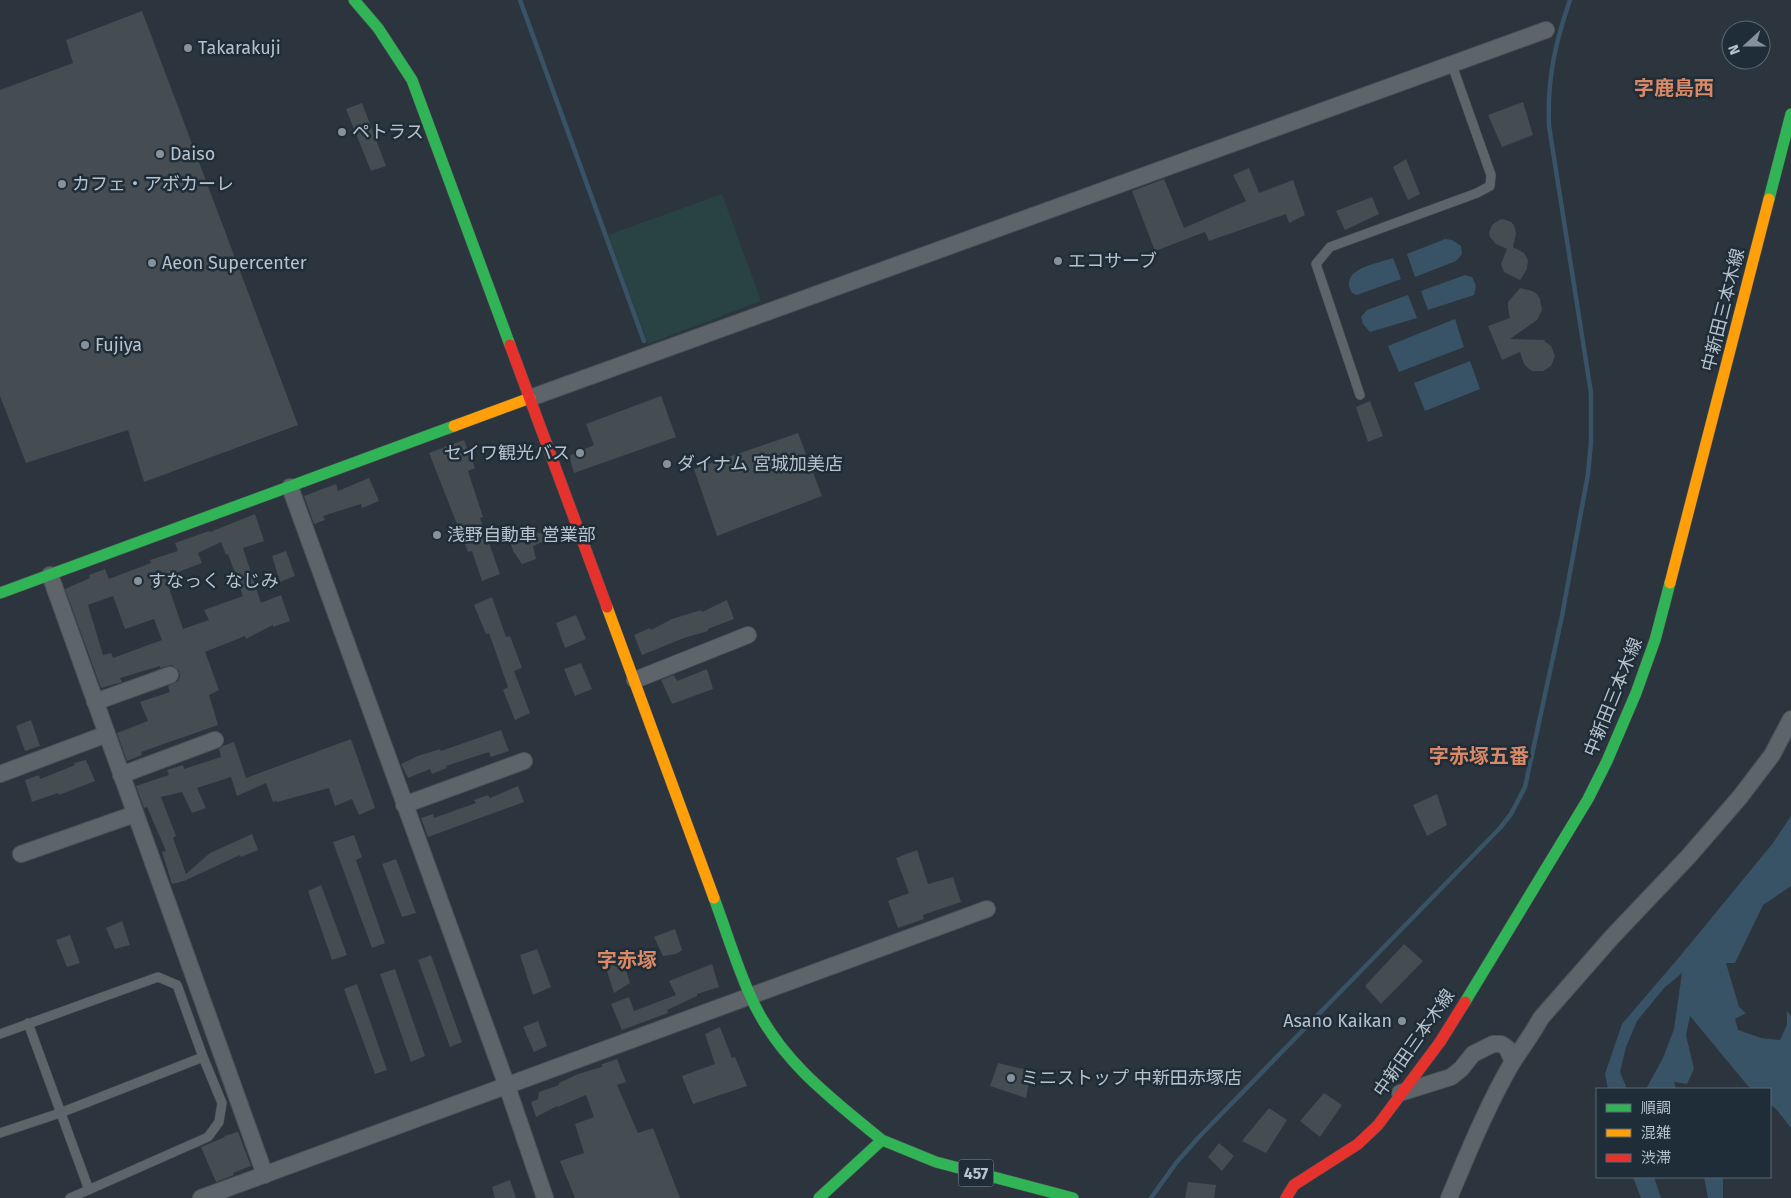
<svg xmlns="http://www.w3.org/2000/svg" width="1791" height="1198" font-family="'Fira Sans','Noto Sans JP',sans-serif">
  <rect width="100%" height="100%" fill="#2c353d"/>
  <path fill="#294243" d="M722,194L761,301L648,344L608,235Z"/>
  <path fill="#385266" d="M1445,239L1452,240L1461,246L1462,254L1456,261L1415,277L1407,254Z
    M1393,258L1401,279L1357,295L1352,293C1338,269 1376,264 1393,258Z
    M1465,275L1472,277L1476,286L1474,295L1428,310L1421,291Z
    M1408,295L1417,318L1370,332L1363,324L1361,317L1367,310Z
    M1455,319L1464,347L1399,372L1388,346Z
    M1470,361L1480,389L1425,411L1414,383Z
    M1791,816V886L1763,905L1735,963H1726L1739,1007L1746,1013L1735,1019L1738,1030L1761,1038L1780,1040L1787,1025V1011L1791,1016V1128L1777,1110L1770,1104V1089H1752L1748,1086L1690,1016L1686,1035L1694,1069L1687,1084L1674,1082L1676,1089H1646L1663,1058L1674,1029L1682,973L1664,988L1637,1021L1626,1047L1620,1072L1627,1089H1608L1605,1074L1622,1024L1681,955L1773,843Z
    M1633,1177H1654L1661,1198H1641Z
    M1704,1177H1723V1198H1708Z"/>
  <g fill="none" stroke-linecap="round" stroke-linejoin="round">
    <path stroke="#385266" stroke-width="4.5" d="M520,0L644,341
      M1151,1198L1176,1163L1198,1138L1500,828L1511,814L1525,787L1562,616L1588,474L1591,442V393L1549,126C1547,80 1555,43 1570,0"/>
  </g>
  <path fill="#454c52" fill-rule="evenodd" d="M142,11L298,425L144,482L128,430L26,463L0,396V90L73,63L66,40Z
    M1523,102L1533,135L1502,147L1488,115Z
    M362,103L386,166L371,171L346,109Z
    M1406,159L1420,194L1408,200L1393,167Z
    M1249,168L1259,193L1293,180L1305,215L1289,223L1286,214L1209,241L1205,232L1155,251L1132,191L1164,179L1184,228L1246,201L1233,175Z
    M1372,197L1379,214L1345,230L1336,211Z
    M1503,219L1511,222L1514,225L1516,234L1513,247L1524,253L1528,260L1527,269L1520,280L1504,272L1501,264L1507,249L1496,244L1490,237L1489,233L1492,225L1499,220Z
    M1520,288L1532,291L1537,294L1540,299L1542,310L1537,320L1510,339L1546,340L1544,341L1551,346L1555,356L1551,366L1543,371H1532L1528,368L1524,364L1520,352L1502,360L1488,326L1510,318L1508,308V302Z
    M661,396L676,437L574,473L569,456L594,445L586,424Z
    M1370,401L1383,436L1368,442L1356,407Z
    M798,433L822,496L717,536L694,469Z
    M464,440L475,468L468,471L483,517L480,518L500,574L482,581L472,551L468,552L429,453Z
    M369,478L379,501L362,508L361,504L323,516L325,520L314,524L304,496L336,484L338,491Z
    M255,514L264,541L243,548L261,603L281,595L290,621L273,627V625L246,639L245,636L205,652L219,690L209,695L218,725L141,752L142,755L127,761L117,733L148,721L140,702L170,692L168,686L178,681L180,676L179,671L172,665L160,668V666L120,678L122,682L101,688L65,589L90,578L89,575L105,569L109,579L151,563L150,560L178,551L175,543L209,531L210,532ZM221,542L226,555L228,554L243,596L204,610L209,620L183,629L166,579L174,577L173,574L202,563L198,553ZM113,596L125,629L154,619L162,640L113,658L111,653L103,655L88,605Z
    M560,527L562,533L533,546L536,559L522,564L513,551L509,537L529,531L531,535Z
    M286,551L295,576L280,582L272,556Z
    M492,597L506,637L510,636L522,668L514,671L530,713L515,720L503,690L508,687L489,633L486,634L474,605Z
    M727,600L734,619L708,629V631L684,638L642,655L634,635L650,628L651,630L672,619L701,610L702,612Z
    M576,615L586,639L565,648L556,623Z
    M581,663L592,689L575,696L564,669Z
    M707,669L713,689L672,704L661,680L674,675L677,681Z
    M31,720L40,746L25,751L16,726Z
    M501,730L509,751L491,757L489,752L446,766L447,768L432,774L430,769L408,778L401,764L418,756L440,749L441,751Z
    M351,739L375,808L359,815L352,799L335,806L329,788L277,802V801L273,802L266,783L237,796L231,777L197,788L206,808L192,813L182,792L161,797L176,836L173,838L186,874L210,853L252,834L258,850L241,857L240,855L184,881L172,884L162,852L166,851L147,807L144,808L136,786L169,775L167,770L183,765L184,769L221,757L219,749L223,746L234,742L246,778Z
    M86,760L95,781L59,795L58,793L32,802L25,780L39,775L40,779L75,765L74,763Z
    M518,786L524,802L428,837L421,818L433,814L434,818L476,803L474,800L488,795L490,798Z
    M1437,794L1447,825L1427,836L1413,805Z
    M354,835L362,857L356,860L385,943L372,948L333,842Z
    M917,850L928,884L953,877L961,902L923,915L924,919L898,928L888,901L909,893L896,858Z
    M396,859L416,913L402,917L382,864Z
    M321,885L347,955L332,960L308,891Z
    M122,921L130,945L115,949L106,928Z
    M675,929L682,950L676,954L663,956L654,937Z
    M70,935L80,963L67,967L56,940Z
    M1404,944L1423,961L1381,1004L1365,986Z
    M537,949L551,987L533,995L520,955Z
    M620,952L630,983L614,993L603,959Z
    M431,955L462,1042L450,1047L418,960Z
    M712,964L719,987L697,994V996L667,1010L668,1013L622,1030L611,1004L629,997L634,1011L676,995L669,981Z
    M395,969L425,1056L411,1062L380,974Z
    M357,984L387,1070L375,1074L344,989Z
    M538,1021L547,1046L534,1052L523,1027Z
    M720,1027L732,1058L735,1057L747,1086L693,1104L682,1076L715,1064L705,1034Z
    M617,1059L626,1082L617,1085L638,1133L653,1128L680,1198H575L560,1161L584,1153L575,1124L594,1117L586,1095L558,1107L557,1106L536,1117L531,1102L538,1099L539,1092L559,1085V1083L578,1074L602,1067V1064Z
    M998,1063L1031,1071L1026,1098L990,1086Z
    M1324,1093L1342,1105L1320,1137L1300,1121Z
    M1269,1108L1287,1120L1266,1153L1242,1141Z
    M238,1132L251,1166L233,1173L234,1175L216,1182L201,1147L225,1137L224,1136Z
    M1219,1143L1234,1156L1222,1171L1208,1157Z
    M510,1180L516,1198H495L492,1187Z
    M1188,1182L1216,1185L1214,1198H1185Z"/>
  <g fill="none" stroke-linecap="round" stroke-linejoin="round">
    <g stroke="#4b5157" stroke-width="10">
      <path id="lane" d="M1360,395L1316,264L1330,247L1477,193L1490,186L1491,175L1452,65
        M28,1023L89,1190
        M0,1034L158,977L177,985L203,1057L222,1103L219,1122L208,1137L70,1198
        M0,1133L60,1113L203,1057"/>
    </g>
    <g stroke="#4b5157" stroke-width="18">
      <path id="street" d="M530,398L1546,30
        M290,487L507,1086L545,1198
        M50,575L265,1175
        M635,680L748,635
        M95,702L170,675
        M0,774L107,734
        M121,775L215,740
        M404,805L524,761
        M21,854L135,814
        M1400,1093L1451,1077L1461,1069L1473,1054L1493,1044H1501L1507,1048L1513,1062
        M201,1198L987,909
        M1449,1198C1468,1153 1487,1106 1512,1063C1522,1048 1532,1034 1541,1018L1612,937L1688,857L1740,797L1772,755L1791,719"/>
    </g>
    <g stroke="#4b5157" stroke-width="12">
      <path id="fast" d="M354,0L378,28L412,80L510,345
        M1769,199L1791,114
        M0,593L454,426
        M714,898C726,930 736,964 750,995C777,1058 830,1098 882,1140
        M1465,1002L1588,799L1607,761L1636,693L1655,640L1670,583
        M819,1198L882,1140L936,1162L1073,1198"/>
    </g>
    <g stroke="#4b5157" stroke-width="12">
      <path id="slow" d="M454,426L530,398
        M1670,583L1769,199
        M607,607L714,898"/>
    </g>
    <g stroke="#4b5157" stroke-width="12">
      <path id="jam" d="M510,345L607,607
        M1286,1198L1294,1185L1358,1144L1378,1125L1440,1042L1465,1002"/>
    </g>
    <use href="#lane" stroke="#5d646a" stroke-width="9"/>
    <use href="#street" stroke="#5d646a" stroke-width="16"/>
    <use href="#fast" stroke="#30b455" stroke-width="11"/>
    <use href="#slow" stroke="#ff9f0a" stroke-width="11"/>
    <use href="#jam" stroke="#e5322d" stroke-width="11"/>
  </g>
  <g fill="#87919b" stroke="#1f2d38" stroke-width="2">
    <circle cx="188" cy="48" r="5"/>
    <circle cx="342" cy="132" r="5"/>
    <circle cx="160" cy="154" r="5"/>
    <circle cx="62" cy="184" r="5"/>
    <circle cx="1058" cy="261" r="5"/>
    <circle cx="152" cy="263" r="5"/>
    <circle cx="85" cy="345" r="5"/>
    <circle cx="580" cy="453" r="5"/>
    <circle cx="667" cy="464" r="5"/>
    <circle cx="437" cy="535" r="5"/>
    <circle cx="138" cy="581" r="5"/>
    <circle cx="1402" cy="1021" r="5"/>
    <circle cx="1011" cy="1078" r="5"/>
  </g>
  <g text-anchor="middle" stroke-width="5" stroke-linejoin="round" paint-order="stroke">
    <rect fill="#1f2d38" stroke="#8a95a0" stroke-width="1" x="958.5" y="1159.5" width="35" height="27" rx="4"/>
    <g font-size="16" font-weight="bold" fill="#b8c2cd">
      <text x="976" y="1179">457</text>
    </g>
    <g font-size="18" fill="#b8c2cd" stroke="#1f2d38" text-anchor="start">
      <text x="198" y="54">Takarakuji</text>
      <text x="352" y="138">ペトラス</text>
      <text x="170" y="160">Daiso</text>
      <text x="72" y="190">カフェ・アボカーレ</text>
      <text x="1068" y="267">エコサーブ</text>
      <text x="162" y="269">Aeon Supercenter</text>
      <text x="95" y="351">Fujiya</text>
      <text x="570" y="459" text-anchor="end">セイワ観光バス</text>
      <text x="677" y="470">ダイナム 宮城加美店</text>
      <text x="447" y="541">浅野自動車 営業部</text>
      <text x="148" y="587">すなっく なじみ</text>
      <text x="1392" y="1027" text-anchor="end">Asano Kaikan</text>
      <text x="1021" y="1084">ミニストップ 中新田赤塚店</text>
    </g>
    <g font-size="18" fill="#b8c2cd" stroke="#1f2d38">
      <text transform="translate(1723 310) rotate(-76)" y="6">中新田三本木線</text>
      <text transform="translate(1613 697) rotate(-68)" y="6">中新田三本木線</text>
      <text transform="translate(1414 1043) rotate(-55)" y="6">中新田三本木線</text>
    </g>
    <g font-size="20" font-weight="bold" fill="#d98966" stroke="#1f2d38">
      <text x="1674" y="95">字鹿島西</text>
      <text x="1479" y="763">字赤塚五番</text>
      <text x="627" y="967">字赤塚</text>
    </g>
  </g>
  <rect x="1596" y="1088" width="175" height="90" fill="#1f2d38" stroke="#5c6974"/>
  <rect x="1606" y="1104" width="25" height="8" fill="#30b455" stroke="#5c6974"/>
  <text x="1641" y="1113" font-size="15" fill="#b8c2cd">順調</text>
  <rect x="1606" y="1129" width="25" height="8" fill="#ff9f0a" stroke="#5c6974"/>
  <text x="1641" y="1138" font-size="15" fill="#b8c2cd">混雑</text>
  <rect x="1606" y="1154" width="25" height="8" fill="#e5322d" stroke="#5c6974"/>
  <text x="1641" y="1163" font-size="15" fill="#b8c2cd">渋滞</text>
  <g transform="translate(1746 45) rotate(249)"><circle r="24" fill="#1f2d38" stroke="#5c6974"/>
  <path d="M0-4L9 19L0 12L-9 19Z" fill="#87919b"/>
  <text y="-8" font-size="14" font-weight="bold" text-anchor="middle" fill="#b8c2cd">N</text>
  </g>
</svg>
